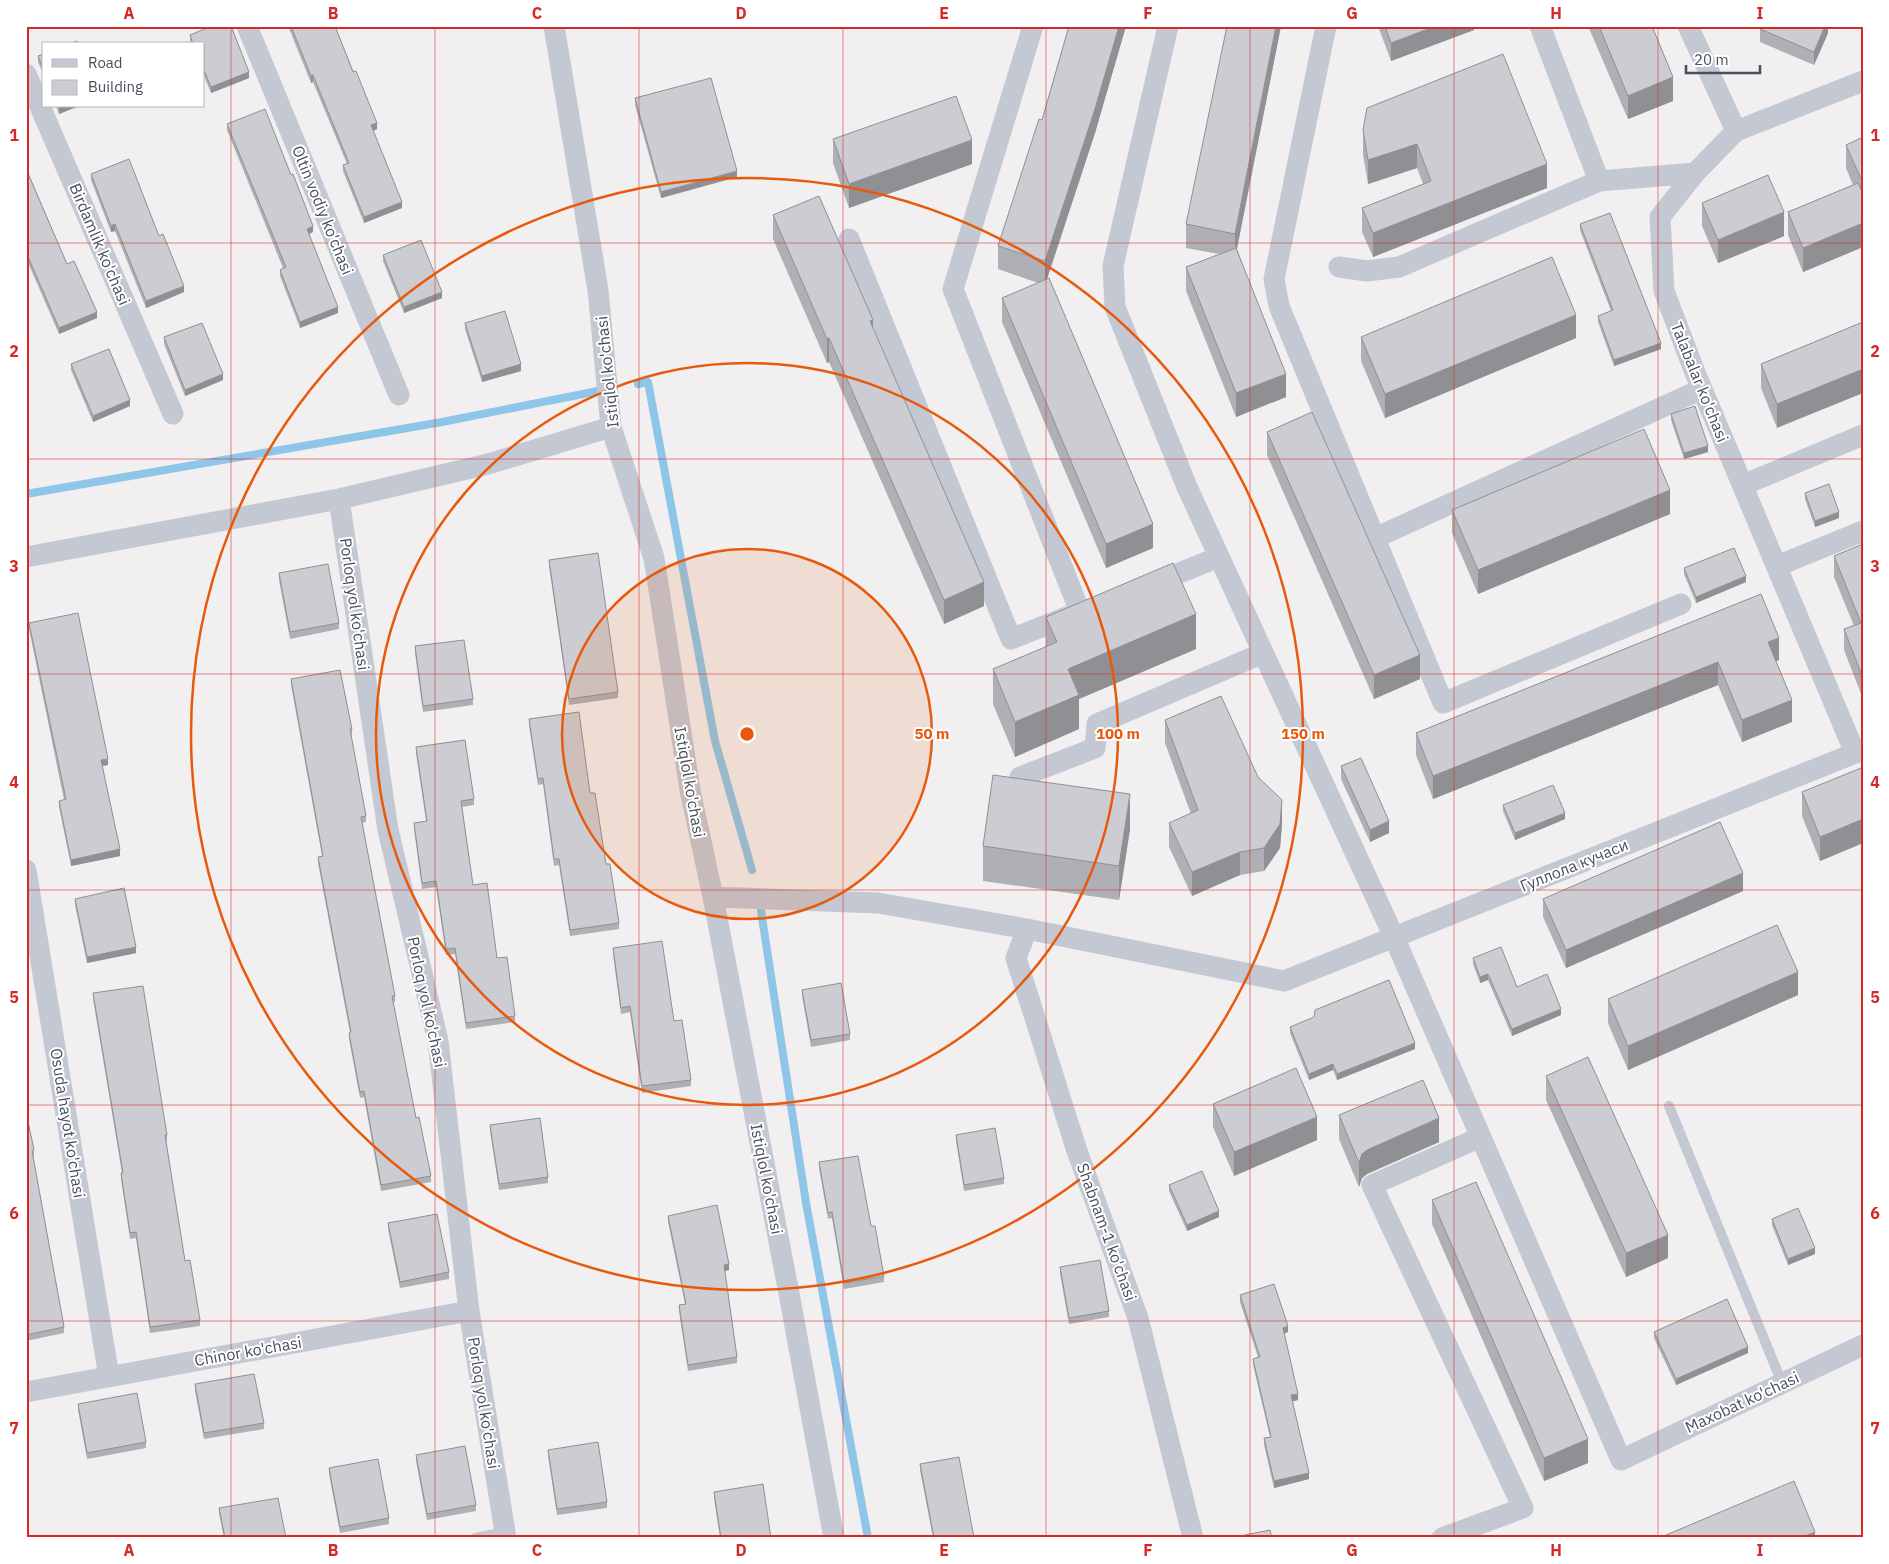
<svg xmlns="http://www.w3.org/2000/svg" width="1889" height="1564" font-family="'IBM Plex Sans',sans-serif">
  <rect width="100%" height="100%" fill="#f1efef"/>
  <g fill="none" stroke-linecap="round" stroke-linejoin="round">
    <path stroke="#8ec5e8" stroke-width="8" d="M638,384L648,382L715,741L752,870
      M26,494L442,422L598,391
      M761,911L806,1203L868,1538"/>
    <path stroke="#c3c8d3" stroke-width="10" d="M1669,1106L1782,1383
      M475,1538L505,1532"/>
    <path stroke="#c3c8d3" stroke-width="21" d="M247,26L399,395
      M554,26L598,290L611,427L654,558L690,790L713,897L790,1299L834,1538
      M1033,26L953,289L1080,612
      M1168,26L1113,266L1115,307L1187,487L1394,937L1621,1460L1863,1345
      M1326,26L1274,279L1279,306L1443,703L1681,604
      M1540,26L1599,181
      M1688,26L1736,131
      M26,74L173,414
      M849,239L1011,639L1072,615
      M1339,267L1367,271L1399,267L1599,181L1695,173
      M1743,485L1863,435
      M339,499L388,830L438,1041L469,1311L506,1538
      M1375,538L1702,389
      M26,557L339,499L488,464L611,427
      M1777,566L1863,531
      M1152,584L1219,557
      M1855,753L1694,370L1664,291L1660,217L1695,173L1736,131L1863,81
      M1020,777L1095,748L1097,724L1263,653
      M26,870L109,1377
      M713,897L878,903L1027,929L1284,981L1863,750
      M1027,929L1016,958L1077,1151L1138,1318L1193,1538
      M26,1392L469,1311
      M1442,1538L1523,1508L1372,1185L1481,1137"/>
  </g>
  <path fill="#afb0b5" d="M212,26H231L249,72V78L211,93L204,76V44H191L190,41V35Z
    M288,26H335L377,129L373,131L402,208L364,223L343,171V165L347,164L313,82L311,83Z
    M1069,26H1126L1095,133L1047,279L1153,548L1106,568L1002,322V298L1038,283L998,269V246L1042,120Z
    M1281,26L1237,249L1286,397L1236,417L1186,291V267L1219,254L1186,248V224Z
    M1378,26H1474V30L1391,61Z
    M1588,26H1652L1673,101L1628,119Z
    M1828,26V33L1814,65L1760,42V29Z
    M44,54V76L38,62V56Z
    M635,98L737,177L661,198L635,105Z
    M56,106H79L59,114Z
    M1367,108L1547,188L1373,257L1362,232V208L1423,184L1417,168L1368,184L1363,154V130Z
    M227,124L313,232L309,234L338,313L300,328L280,276V270L283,268L227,130Z
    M1863,137V247L1803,272L1788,235V212L1853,185L1846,168V145Z
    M833,139L972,164L849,208L833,163Z
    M26,160L29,172H28L67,264L97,318L59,334L26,258Z
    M91,174L159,236L184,292L146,308L115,231L111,232L91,180Z
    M1702,203L1784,236L1718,263L1702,226Z
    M773,215L984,606L944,624L829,362L827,363L773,239Z
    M1580,224L1661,349L1614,366L1598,322V316L1611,311L1580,230Z
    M383,255L442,298L404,313L383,261Z
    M1863,322L1777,428L1761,388V364Z
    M465,323L521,371L482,382L465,329Z
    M164,337L223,380L185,396L164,344Z
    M1361,337L1576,338L1385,418L1361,361Z
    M71,364L130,406L93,422L71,370Z
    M1671,414L1708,452L1684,459L1671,420Z
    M1267,432L1420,679L1374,699L1267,455Z
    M1805,493L1839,518L1815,527L1805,499Z
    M1452,510L1670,514L1478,594L1452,533Z
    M1863,544V699L1844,650V629L1854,626L1834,577V556Z
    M549,560L618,692V698L569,705L549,566Z
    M1684,568L1746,582L1696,603L1684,574Z
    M279,573L339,623V629L290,639L279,580Z
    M1761,594L1779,660L1776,661L1792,722L1742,742L1718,685L1433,799L1416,755V733Z
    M1046,617L1196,649L1079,699V729L1015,757L993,704V669L1046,647Z
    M29,623L108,765L102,766L120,856L71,866L59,807V801L64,800L29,629Z
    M415,646L473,699V705L423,712L415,653Z
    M291,679L352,729V735H351L366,816V822L362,823L395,996V1002H393L416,1118L431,1176V1182L381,1191L364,1097L360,1098L349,1039V1033H350L318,863V857L322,856L291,685Z
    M529,719L590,793L619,923V929L570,936L559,865L554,866L543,784L538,785L529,725Z
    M1165,720L1258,777L1282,824L1280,848L1264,871L1240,875L1192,896L1169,847V823L1191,814L1165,743Z
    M416,747L474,799V805L462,807L473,885L497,958L515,1016V1022L466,1029L455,954L446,955L436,887L422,889L414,829V823L426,821L416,753Z
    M1341,766L1389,833L1370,842L1341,779Z
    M1863,771V843L1820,861L1802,816V792Z
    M1503,805L1565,819L1515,840L1503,811Z
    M1130,829L1119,900L983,881V846Z
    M1743,891L1566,968L1543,917V899Z
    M75,899L136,953L87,963L75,905Z
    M613,948L691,1080V1086L642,1093L630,1012L621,1014L613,954Z
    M1473,958L1561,1015L1512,1036L1488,980L1480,983L1473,964Z
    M802,990L850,1034V1040L811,1047L802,996Z
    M93,993L167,1135V1141H166L185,1261L200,1320V1326L150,1333L136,1238L130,1239L121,1179V1173H122L93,999Z
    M1798,995L1628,1070L1608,1023V999Z
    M1290,1027L1415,1049L1337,1080L1333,1070L1309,1080L1290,1033Z
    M1546,1076L1668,1258L1626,1277L1546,1100Z
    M1213,1104L1317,1140L1234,1176L1213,1127Z
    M26,1112L34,1150V1156H33L64,1327V1333L26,1341Z
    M1339,1115L1439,1142L1367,1174L1362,1178L1359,1187L1339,1139Z
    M490,1125L548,1177V1183L499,1190L490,1131Z
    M956,1135L1004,1178V1184L964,1191L956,1141Z
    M819,1162L884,1276V1282L844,1289L832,1218L828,1219L819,1168Z
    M1169,1185L1219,1217L1187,1231L1169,1191Z
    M1432,1200L1588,1463L1544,1481L1432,1224Z
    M668,1216L729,1270L725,1271L737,1357V1363L688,1371L679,1311V1305L685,1304L668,1222Z
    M1772,1219L1815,1254L1788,1265L1772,1225Z
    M388,1223L449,1272V1279L400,1288L388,1229Z
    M1060,1267L1109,1311V1317L1069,1324L1060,1274Z
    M1240,1295L1288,1332L1284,1334L1298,1400L1292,1401L1309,1479L1274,1488L1264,1445V1438L1270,1437L1253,1365V1359L1258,1357L1240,1302Z
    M1654,1332L1748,1353L1676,1385L1654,1338Z
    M195,1384L264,1423V1429L204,1439L195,1391Z
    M78,1404L146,1442V1448L87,1459L78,1410Z
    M548,1450L607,1502V1508L557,1515L548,1456Z
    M416,1455L476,1505V1511L427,1520L416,1461Z
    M920,1464L974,1538H933L920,1470Z
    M329,1468L389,1518V1524L340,1533L329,1474Z
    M714,1492L771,1538H720L714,1498Z
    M219,1508L286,1538H224L219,1514Z"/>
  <path fill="#8f9094" d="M1119,26H1126L1095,133L1045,285V261Z
    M1276,26H1281L1235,258V234Z
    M1436,26H1474V30L1391,61V43Z
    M1825,26H1828V33L1814,65V52Z
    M249,72V78L211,93V87Z
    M313,75V82L311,83V76Z
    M1673,77V101L1628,119V96Z
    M64,106H79L59,114V108Z
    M377,123V129L371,132V125Z
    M972,140V164L849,208V184Z
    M1417,144V168L1368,184V160Z
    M1547,164V188L1373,257V233Z
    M29,166V172L26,173V167Z
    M737,171V177L661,198V192Z
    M1862,181H1863V205H1862Z
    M402,202V208L364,223V217Z
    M1784,212V236L1718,263V240Z
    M1863,223V247L1803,272V248Z
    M115,224V231L111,232V226Z
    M313,226V232L307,235V229Z
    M184,286V292L146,308V301Z
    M442,292V298L404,313V307Z
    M338,307V313L300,328V322Z
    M97,312V318L59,334V328Z
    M1576,315V338L1385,418V394Z
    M873,320V344L870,321Z
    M829,338V362L827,363V339Z
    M1661,343V349L1614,366V360Z
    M521,364V371L482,382V376Z
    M1863,369V393L1777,428V404Z
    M223,374V380L185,396V390Z
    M1286,374V397L1236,417V393Z
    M130,400V406L93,422V416Z
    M1708,446V452L1684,459V453Z
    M1670,490V514L1478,594V570Z
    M1839,512V518L1815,527V521Z
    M1153,524V548L1106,568V544Z
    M1746,576V582L1696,603V597Z
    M984,582V606L944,624V600Z
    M1196,614V649L1079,699V729L1015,757V722L1068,669Z
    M1779,638V660L1768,664V642Z
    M1420,655V679L1374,699V675Z
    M1718,662V685L1433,799V776Z
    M1792,700V722L1742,742V720Z
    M108,759V765L101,766V760Z
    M1130,794V829L1119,900V866Z
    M1282,800V824L1280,848L1264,871V848Z
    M1565,813V819L1515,840V833Z
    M1863,819V843L1820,861V837Z
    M1389,821V833L1370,842V830Z
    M120,849V856L71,866V860Z
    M1240,852V875L1192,896V872Z
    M1743,873V891L1566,968V950Z
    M136,947V953L87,963V957Z
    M1798,972V995L1628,1070V1046Z
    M1488,974V980L1480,983V977Z
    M1561,1009V1015L1512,1036V1029Z
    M1415,1043V1049L1337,1080V1074Z
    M1333,1064V1070L1309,1080V1074Z
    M1317,1117V1140L1234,1176V1152Z
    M1439,1118V1142L1367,1174L1362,1178L1359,1187V1163L1362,1154L1367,1150Z
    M1219,1211V1217L1187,1231V1225Z
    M1668,1235V1258L1626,1277V1253Z
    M1815,1248V1254L1788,1265V1259Z
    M729,1264V1270L724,1271V1265Z
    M1288,1326V1332L1283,1334V1328Z
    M1748,1347V1353L1676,1385V1379Z
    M1298,1394V1400L1291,1402V1395Z
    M1588,1439V1463L1544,1481V1458Z
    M1309,1473V1479L1274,1488V1481Z
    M1815,1532V1538H1800Z"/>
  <path fill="#cccdd3" stroke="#8f9094" d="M212,26H231L249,72L211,87L204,70V44H193L190,35Z
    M291,26H335L353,72L356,71L377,123L371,125L402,202L364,217L343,165L349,163L313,75L311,76Z
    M1069,26H1119L1095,109L1045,261L998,246L1039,119L1042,120Z
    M1227,26H1276L1235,234L1186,224Z
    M1385,26H1436L1391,43Z
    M1599,26H1652L1673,77L1628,96Z
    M1762,26H1825L1814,52L1760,29Z
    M77,41L78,44H70Z
    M44,54V70L38,56Z
    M1503,54L1547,164L1373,233L1362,208L1431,181L1417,144L1368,160L1363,130L1367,108Z
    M711,78L737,171L661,192L635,98Z
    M956,96L972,140L849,184L833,139Z
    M265,109L291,175L293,174L313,226L307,229L338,307L300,322L280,270L286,267L227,124Z
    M1863,137V181H1862L1846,145Z
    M129,159L159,236L163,234L184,286L146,301L115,224L111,226L91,174Z
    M26,160L29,166L26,167Z
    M26,169L67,264L74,261L97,312L59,328L26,252Z
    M1768,175L1784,212L1718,240L1702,203Z
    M1858,183L1863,194V223L1803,248L1788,212Z
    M819,196L873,320L870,321L984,582L944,600L829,338L827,339L773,215Z
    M1610,213L1661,343L1614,360L1598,316L1613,310L1580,224Z
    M421,240L442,292L404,307L383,255Z
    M1236,248L1286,374L1236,393L1186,267Z
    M1552,257L1576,315L1385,394L1361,337Z
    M1049,278L1153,524L1106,544L1002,298Z
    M505,311L521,364L482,376L465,323Z
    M1863,322V369L1777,404L1761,364Z
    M202,323L223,374L185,390L164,337Z
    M109,349L130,400L93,416L71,364Z
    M1695,406L1708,446L1684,453L1671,414Z
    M1312,412L1420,655L1374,675L1267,432Z
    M1644,429L1670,490L1478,570L1452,510Z
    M1829,484L1839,512L1815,521L1805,493Z
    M1863,544V678L1844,629L1861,623L1834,556Z
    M1734,548L1746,576L1696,597L1684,568Z
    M598,553L618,692L569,699L549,560Z
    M1173,563L1196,614L1068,669L1079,695L1015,722L993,669L1057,642L1046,617Z
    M328,564L339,623L290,632L279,573Z
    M1761,594L1779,638L1768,642L1792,700L1742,720L1718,662L1433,776L1416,733Z
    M78,613L108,759L101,760L120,849L71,860L59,801L66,799L29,623Z
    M464,640L473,699L423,706L415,646Z
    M340,670L352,729H350L366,816L361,817L395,996H392L416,1118L419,1117L431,1176L381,1185L364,1091L360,1092L349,1033L351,1032L318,857L323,856L291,679Z
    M1221,696L1258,777L1282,800L1280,824L1264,848L1240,852L1192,872L1169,823L1198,810L1165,720Z
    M579,712L590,793H595L606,864H610L619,923L570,930L559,859H554L543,778L538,779L529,719Z
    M465,740L474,799L461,801L473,885L487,883L497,958L507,957L515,1016L466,1023L455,948L446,949L436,881L422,883L414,823L427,821L416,747Z
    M1361,758L1389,821L1370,830L1341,766Z
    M1861,768L1863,771V819L1820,837L1802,792Z
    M993,775L1130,794L1119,866L983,846Z
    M1553,785L1565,813L1515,833L1503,805Z
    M1720,822L1743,873L1566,950L1543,899Z
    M124,888L136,947L87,957L75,899Z
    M1777,925L1798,972L1628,1046L1608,999Z
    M662,941L674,1021L682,1020L691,1080L642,1086L630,1006L621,1008L613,948Z
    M1501,947L1517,987L1547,974L1561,1009L1512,1029L1488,974L1480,977L1473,958Z
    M1389,980L1415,1043L1337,1074L1333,1064L1309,1074L1290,1027L1314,1017L1315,1010Z
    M841,983L850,1034L811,1040L802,990Z
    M143,986L167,1135H165L185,1261L190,1260L200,1320L150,1327L136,1232L130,1233L121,1173H123L93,993Z
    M1588,1057L1668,1235L1626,1253L1546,1076Z
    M1296,1068L1317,1117L1234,1152L1213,1104Z
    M1423,1080L1439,1118L1367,1150L1362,1154L1359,1163L1339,1115Z
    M26,1112L34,1150L32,1151L64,1327L26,1335Z
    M540,1118L548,1177L499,1184L490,1125Z
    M995,1128L1004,1178L964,1185L956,1135Z
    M858,1156L871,1226H875L884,1276L844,1283L832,1212L828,1213L819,1162Z
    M1202,1171L1219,1211L1187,1225L1169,1185Z
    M1476,1182L1588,1439L1544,1458L1432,1200Z
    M717,1205L729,1264L724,1265L737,1357L688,1365L679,1305L686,1304L668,1216Z
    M1798,1208L1815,1248L1788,1259L1772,1219Z
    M437,1214L449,1272L400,1282L388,1223Z
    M1100,1260L1109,1311L1069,1318L1060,1267Z
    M1274,1284L1288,1326L1283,1328L1298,1394L1291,1395L1309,1473L1274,1481L1264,1438L1271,1437L1253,1359L1260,1357L1240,1295Z
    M1727,1299L1748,1347L1676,1379L1654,1332Z
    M254,1374L264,1423L204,1433L195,1384Z
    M137,1393L146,1442L87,1453L78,1404Z
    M598,1442L607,1502L557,1509L548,1450Z
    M465,1446L476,1505L427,1514L416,1455Z
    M959,1457L974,1538H934L920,1464Z
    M378,1459L389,1518L340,1527L329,1468Z
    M1794,1481L1815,1532L1800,1538H1659Z
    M763,1484L771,1538H721L714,1492Z
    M278,1498L286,1538H225L219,1508Z
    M1270,1530L1272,1538L1235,1537Z"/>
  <path fill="none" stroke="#d62828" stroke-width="1" stroke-opacity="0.55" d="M231,26V1538M435,26V1538M639,26V1538M843,26V1538M1046,26V1538M1250,26V1538M1454,26V1538M1658,26V1538M26,243H1863M26,459H1863M26,674H1863M26,890H1863M26,1105H1863M26,1321H1863"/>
  <circle cx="747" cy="734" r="185" fill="#e8590c" fill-opacity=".12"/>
  <g fill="none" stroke="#e8590c" stroke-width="2.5">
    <circle cx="747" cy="734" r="185"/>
    <circle cx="747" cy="734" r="371"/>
    <circle cx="747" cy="734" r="556"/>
  </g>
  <g text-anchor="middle" stroke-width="4" stroke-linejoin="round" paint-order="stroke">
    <g font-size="16" fill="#484e5b" stroke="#fff">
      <text transform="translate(323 210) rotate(68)" y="6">Oltin vodiy ko'chasi</text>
      <text transform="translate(100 244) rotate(67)" y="6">Birdamlik ko'chasi</text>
      <text transform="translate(607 372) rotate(-96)" y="6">Istiqlol ko'chasi</text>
      <text transform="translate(1700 382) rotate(68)" y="6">Talabalar ko'chasi</text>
      <text transform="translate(355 604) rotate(82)" y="6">Porloq yol ko'chasi</text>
      <text transform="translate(690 782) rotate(80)" y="6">Istiqlol ko'chasi</text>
      <text transform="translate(1574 865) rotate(-22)" y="6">Гуллола кучаси</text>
      <text transform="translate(427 1002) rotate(78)" y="6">Porloq yol ko'chasi</text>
      <text transform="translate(68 1123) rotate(81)" y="6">Osuda hayot ko'chasi</text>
      <text transform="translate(767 1179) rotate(79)" y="6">Istiqlol ko'chasi</text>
      <text transform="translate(1107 1232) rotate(70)" y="6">Shabnam-1 ko'chasi</text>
      <text transform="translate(248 1351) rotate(-10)" y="6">Chinor ko'chasi</text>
      <text transform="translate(1742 1402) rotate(-25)" y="6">Maxobat ko'chasi</text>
      <text transform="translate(484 1403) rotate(81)" y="6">Porloq yol ko'chasi</text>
    </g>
  </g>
  <circle cx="747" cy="734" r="8" fill="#e8590c" stroke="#fff" stroke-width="2.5"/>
  <g font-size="15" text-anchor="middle" font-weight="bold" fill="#e8590c" stroke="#fff" stroke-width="4" stroke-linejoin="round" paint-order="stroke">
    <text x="932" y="739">50 m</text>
    <text x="1118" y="739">100 m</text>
    <text x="1303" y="739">150 m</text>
  </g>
  <rect width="1889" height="1564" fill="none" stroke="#ffffff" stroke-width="55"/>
  <rect x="42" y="42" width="162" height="65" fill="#ffffff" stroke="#b6b8bd"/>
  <rect x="52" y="59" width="25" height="8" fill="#c3c8d3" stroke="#b6b8bd"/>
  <text x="88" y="68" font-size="15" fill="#484e5b">Road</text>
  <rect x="52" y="80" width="25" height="15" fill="#cccdd3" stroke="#b6b8bd"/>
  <text x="88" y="92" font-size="15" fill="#484e5b">Building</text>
  <path d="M1686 65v8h74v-8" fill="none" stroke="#484e5b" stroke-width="2.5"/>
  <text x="1694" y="65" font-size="15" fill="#484e5b" stroke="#ffffff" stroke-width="4" paint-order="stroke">20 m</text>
  <rect x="28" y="28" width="1834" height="1508" fill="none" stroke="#d62828" stroke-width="2"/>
  <g font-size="16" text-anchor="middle" font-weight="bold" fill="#d62828">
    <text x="129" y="19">A</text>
    <text x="333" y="19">B</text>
    <text x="537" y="19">C</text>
    <text x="741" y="19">D</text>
    <text x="944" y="19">E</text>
    <text x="1148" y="19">F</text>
    <text x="1352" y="19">G</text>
    <text x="1556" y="19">H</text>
    <text x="1760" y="19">I</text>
    <text x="14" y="141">1</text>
    <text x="1875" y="141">1</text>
    <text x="14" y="357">2</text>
    <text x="1875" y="357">2</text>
    <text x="14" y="572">3</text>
    <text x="1875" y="572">3</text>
    <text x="14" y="788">4</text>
    <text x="1875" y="788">4</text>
    <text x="14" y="1003">5</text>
    <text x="1875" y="1003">5</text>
    <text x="14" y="1219">6</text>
    <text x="1875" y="1219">6</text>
    <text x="14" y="1434">7</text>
    <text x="1875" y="1434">7</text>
    <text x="129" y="1556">A</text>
    <text x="333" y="1556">B</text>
    <text x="537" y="1556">C</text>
    <text x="741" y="1556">D</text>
    <text x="944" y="1556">E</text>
    <text x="1148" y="1556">F</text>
    <text x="1352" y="1556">G</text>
    <text x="1556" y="1556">H</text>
    <text x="1760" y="1556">I</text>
  </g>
</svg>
